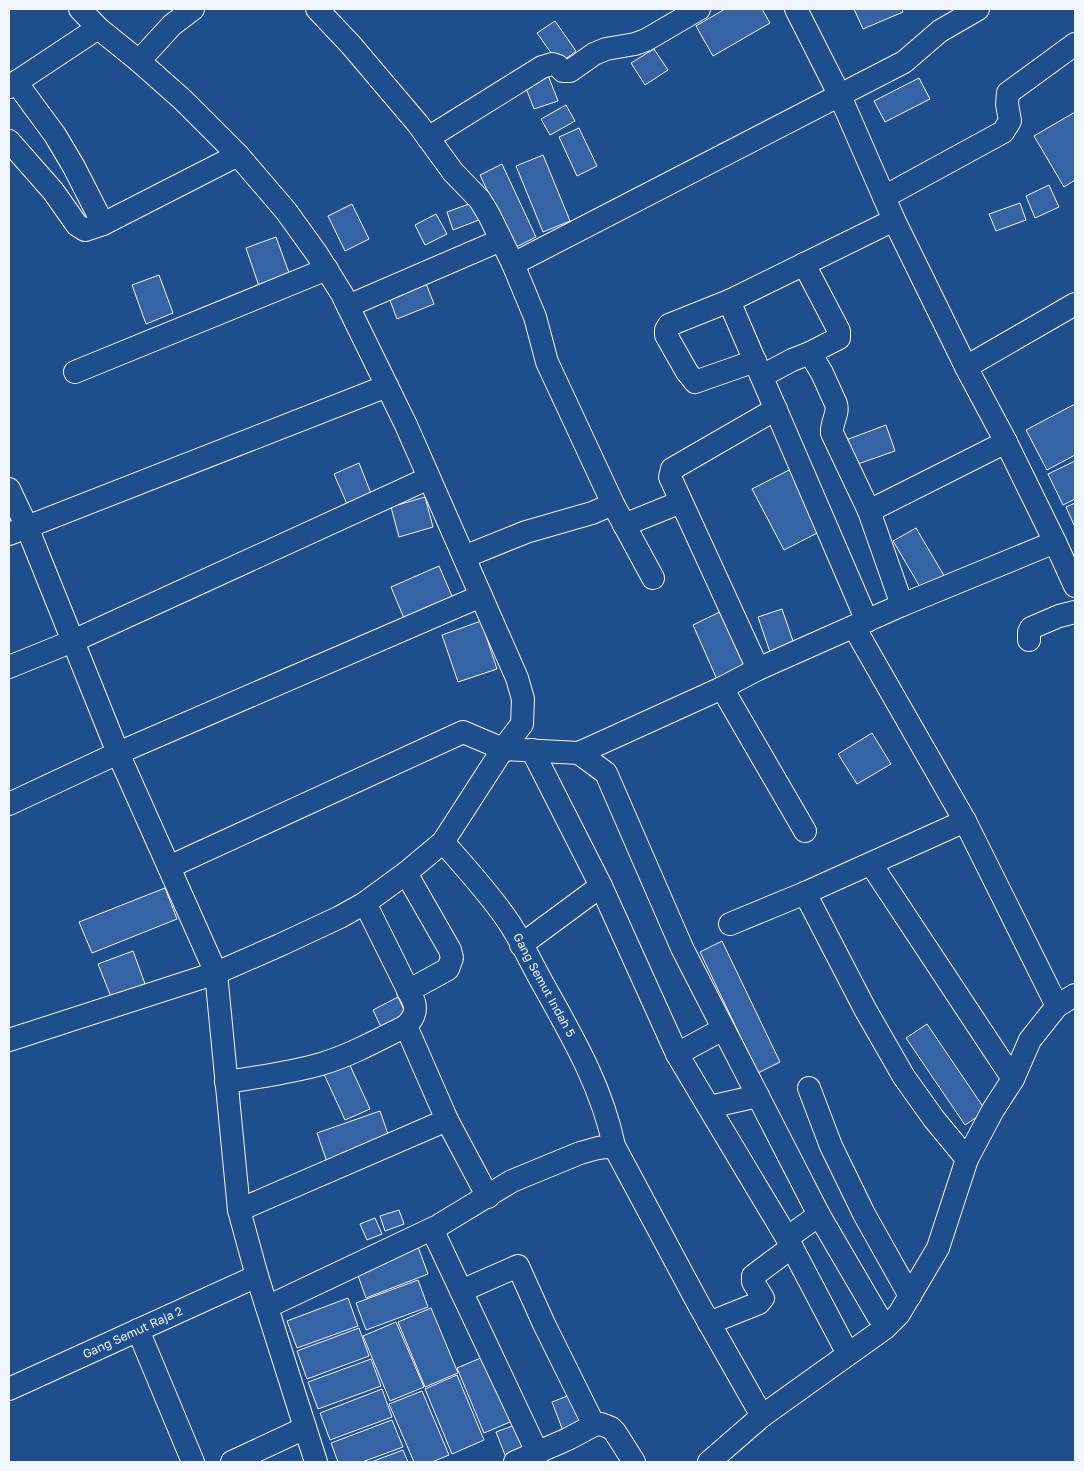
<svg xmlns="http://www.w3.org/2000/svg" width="1084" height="1471" font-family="'Golos Text',sans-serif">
  <rect width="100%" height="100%" fill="#1f4e8c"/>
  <path fill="#3563a3" stroke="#f2f6ff" d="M725,9H762L770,23L713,56L696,26Z
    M854,9H902L903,12L863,29Z
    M555,21L576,51L559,64L537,33Z
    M654,49L668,70L645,85L631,63Z
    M548,75L558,101L534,109L524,83Z
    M919,78L930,99L885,122L874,101Z
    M566,105L575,121L550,135L541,119Z
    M1075,112V180L1064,187L1034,136Z
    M579,128L597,166L577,176L559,137Z
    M543,155L570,221L543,232L516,166Z
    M502,164L536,237L514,248L480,175Z
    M1049,185L1059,207L1035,218L1026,196Z
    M477,201L484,218L453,230L447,212Z
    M1020,203L1026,220L996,231L989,214Z
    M352,204L369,239L345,251L328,216Z
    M436,214L447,234L425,245L415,225Z
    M276,237L292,281L261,292L246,248Z
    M159,275L173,313L146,324L132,285Z
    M425,281L434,304L397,319L388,295Z
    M1075,404V455L1047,470L1026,430Z
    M886,425L895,451L855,465L846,440Z
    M1075,461V499L1063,505L1048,474Z
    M359,463L374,501L350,511L334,474Z
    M791,469L823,530L784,550L752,489Z
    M425,497L433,527L399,537L391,507Z
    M1075,503V527L1066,507Z
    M916,528L946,579L923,592L893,541Z
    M439,566L455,603L406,623L391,587Z
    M726,609L753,668L719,684L693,625Z
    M782,609L795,647L771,655L758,617Z
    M481,621L497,669L458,682L442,635Z
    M872,733L891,764L857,784L838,754Z
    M165,888L177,919L92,953L79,922Z
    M722,941L780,1062L758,1073L700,952Z
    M133,951L145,984L111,997L98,964Z
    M398,997L406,1014L381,1027L373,1010Z
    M927,1024L986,1111L965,1125L906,1038Z
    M348,1061L370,1109L345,1120L323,1072Z
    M380,1111L391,1143L328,1165L317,1133Z
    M399,1210L404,1224L385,1231L380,1216Z
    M375,1218L382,1234L367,1240L360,1224Z
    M418,1247L428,1274L366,1298L356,1270Z
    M418,1280L428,1307L366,1330L356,1303Z
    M348,1298L358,1326L297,1348L287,1321Z
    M431,1308L458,1373L425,1387L398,1322Z
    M396,1322L424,1387L390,1401L363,1336Z
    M359,1328L369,1356L307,1379L297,1351Z
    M490,1354L517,1419L484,1433L457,1368Z
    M371,1359L381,1386L318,1409L308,1382Z
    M457,1375L484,1440L452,1454L425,1389Z
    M382,1389L392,1417L330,1440L320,1413Z
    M422,1391L449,1455L432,1462H414L389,1404Z
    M570,1395L581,1424L563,1431L552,1402Z
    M392,1420L403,1447L362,1462H338L331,1443Z
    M518,1424L528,1452L507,1460L496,1432Z
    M403,1450L408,1462H371Z"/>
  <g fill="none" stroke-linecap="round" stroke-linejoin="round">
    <g stroke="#f2f6ff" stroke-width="24">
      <g id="street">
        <path d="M317,9L351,45L418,124L453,172L480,200L489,215L513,264L535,317L547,362L613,504L653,578"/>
        <path d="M139,61L172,25L193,9"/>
        <path d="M16,82L55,135L74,167L103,224"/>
        <path d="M9,87L98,28"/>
        <path d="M428,138L542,67L552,64L558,66L563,71H570L594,54L606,49L635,44L646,40L699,9"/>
        <path d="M9,141L53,191L77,225L85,230L103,224L238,155"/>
        <path d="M884,197L1003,132L1010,121L1007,104L1008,93L1075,44"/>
        <path d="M513,264L904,62L940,31L978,9"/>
        <path d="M804,264L839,331V338L810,353"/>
        <path d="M729,301L867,621"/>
        <path d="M348,306L501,240"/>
        <path d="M755,361L695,382L687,372L666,335V330L669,325L729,301L894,220"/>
        <path d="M966,367L1075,304"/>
        <path d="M75,372L327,269"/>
        <path d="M762,376L792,360L810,353L822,373L836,404C839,414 831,422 832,433L869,511L902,605"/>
        <path d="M9,489L27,527L118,753L216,973L239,1210L257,1276L316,1462"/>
        <path d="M869,511L1006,442"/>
        <path d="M624,525L681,502"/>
        <path d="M9,534L387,386"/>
        <path d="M1055,542L1075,586"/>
        <path d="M464,557L526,532L592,513L613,504"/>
        <path d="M1029,640V632L1031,628L1059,616L1075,612"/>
        <path d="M9,667L73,641L429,478"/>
        <path d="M758,669L670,477L672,469L776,409"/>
        <path d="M722,688L805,831"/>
        <path d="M532,750L601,886L677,1054L787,1238"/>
        <path d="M579,753L606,773L682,948L819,1215L787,1238L848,1354"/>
        <path d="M9,804L118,753L481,596"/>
        <path d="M965,821L1057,1006"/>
        <path id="s1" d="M443,842C465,867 489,893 508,921C521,940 531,963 543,984C572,1036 602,1087 614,1146"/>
        <path d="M871,864L1013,1079"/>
        <path d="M169,867L463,732L503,749L579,753L722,688L758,669L902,605L1055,542L1006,442L966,367L894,220L840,96L796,9"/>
        <path d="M406,873L450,950L452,958L448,969L408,991"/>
        <path d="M805,893L865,1009L904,1077L934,1119L967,1159"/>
        <path d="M730,924L805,893L965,821L854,627"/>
        <path d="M521,945L601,886"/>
        <path d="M406,1026L447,1120L488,1197"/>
        <path d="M9,1040L216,973L280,945L340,917L365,903L406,873L443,842L503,749L522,724L523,699L517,678L406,425L342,294L317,254L286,211L238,155L183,100L139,61L98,28L80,9"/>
        <path d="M677,1054L723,1029"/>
        <path d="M226,1082C258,1077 290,1073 321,1064C351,1055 378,1040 406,1026C413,1019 417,1012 414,1002L365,903"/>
        <path d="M809,1088L831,1146L864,1214L910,1296"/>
        <path d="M709,1107L758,1096"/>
        <path d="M239,1210L447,1120"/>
        <path d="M819,1215L878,1316"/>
        <path d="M432,1229L538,1454"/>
        <path d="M461,1291L518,1266L544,1324L594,1425"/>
        <path d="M267,1307L438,1226L512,1181L580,1153L598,1148L614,1146L699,1305L762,1416"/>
        <path d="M709,1323L759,1303L763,1298L753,1282V1276L792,1247"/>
        <path d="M138,1330L193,1462"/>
        <path id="s2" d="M9,1389L257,1276"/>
        <path d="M232,1462L305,1428"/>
        <path d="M515,1462L568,1439L594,1425L601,1424L611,1428L615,1432L634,1462"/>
        <path d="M709,1462L762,1416L885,1328L899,1314L938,1248L967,1159L993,1110L1013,1079L1030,1040L1057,1006L1075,995"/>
      </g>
    </g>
    <use href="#street" stroke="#1f4e8c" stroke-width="22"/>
  </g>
  <g text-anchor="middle" stroke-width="4" stroke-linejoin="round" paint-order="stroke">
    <g font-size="12" fill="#f2f6ff" stroke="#1f4e8c">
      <text dy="4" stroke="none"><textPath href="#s1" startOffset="176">Gang Semut Indah 5</textPath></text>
      <text dy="4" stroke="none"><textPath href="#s2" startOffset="136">Gang Semut Raja 2</textPath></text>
    </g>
  </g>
  <rect width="1084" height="1471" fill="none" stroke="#f2f6ff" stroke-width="20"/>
</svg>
